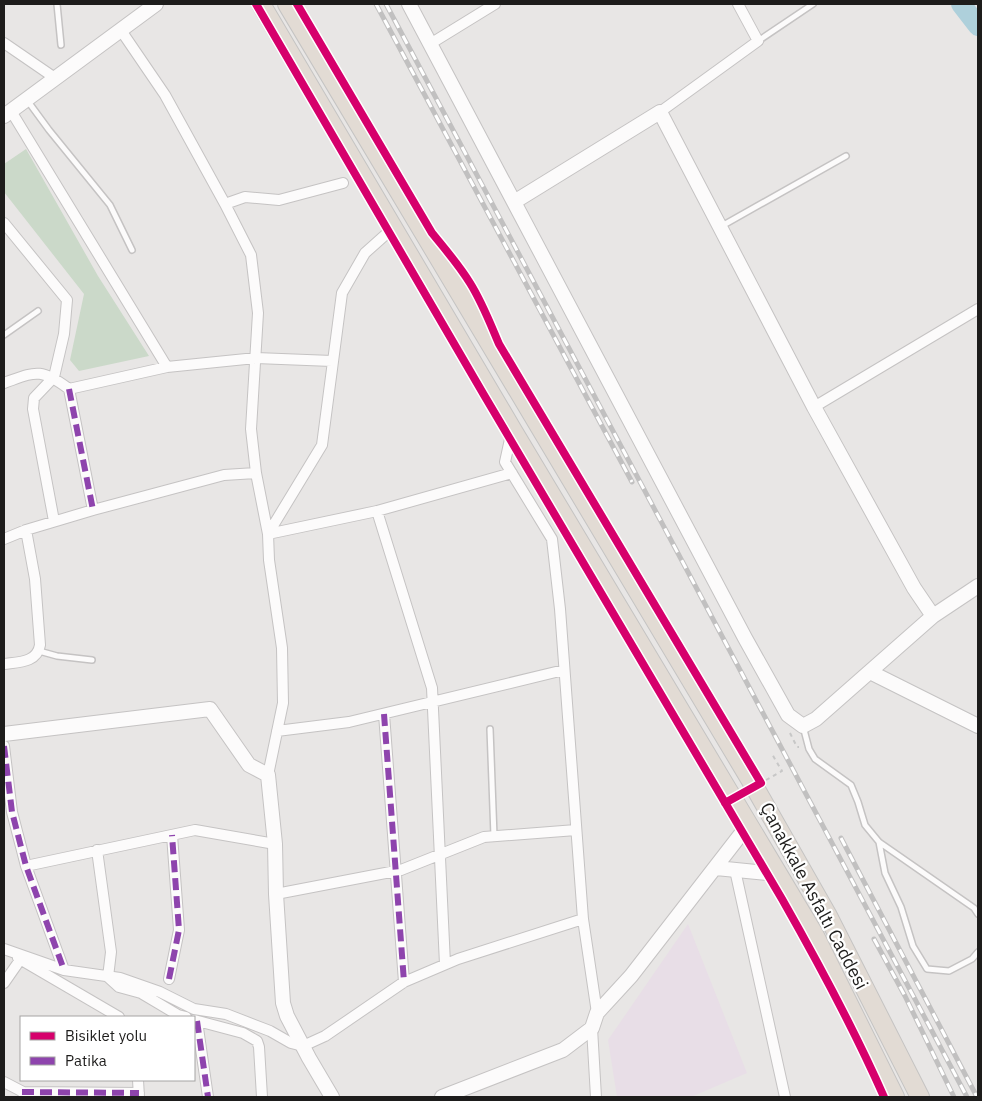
<svg xmlns="http://www.w3.org/2000/svg" width="982" height="1101" font-family="'IBM Plex Sans',sans-serif">
  <rect width="100%" height="100%" fill="#e8e6e5"/>
  <path fill="#e8dee7" d="M688,924L747,1073L691,1097H617L608,1040Z"/>
  <path fill="#cbd9c9" d="M26,149L98,276L149,356L79,371L70,360L84,294L4,192V164Z"/>
  <g fill="none" stroke-linecap="round" stroke-linejoin="round">
    <path stroke="#aed0db" stroke-width="20" d="M961,4L978,26"/>
    <g stroke="#c5c3c3" stroke-width="8">
      <path id="service" d="M57,4L61,45
        M758,41L813,4
        M27,100L49,130L110,205L132,250
        M720,227L846,156
        M4,335L38,311
        M39,651L57,656L92,660
        M803,726L809,749L815,759L851,785L858,802L865,825L879,842L974,908L978,914
        M490,729L494,836
        M879,842L885,873L901,907L913,946L927,969L949,971L972,959L978,952"/>
    </g>
    <g stroke="#c5c3c3" stroke-width="12">
      <path id="minor" d="M120,29L165,95L225,204L251,255L258,313L251,429L256,473L268,534L377,511L512,473
        M4,43L55,78
        M430,44L495,4
        M11,111L167,367
        M660,112L758,41L738,4
        M225,204L245,197L279,200L343,183
        M4,223L67,300L64,334L54,377L34,398L33,409L54,521
        M4,383C35,372 40,367 69,389L167,367L256,358L332,361
        M69,389L93,510
        M814,407L978,309
        M512,430L505,462L552,539L560,609L583,919L597,1013
        M377,511L432,688L445,964
        M4,539L26,530L93,510L224,475L256,473
        M4,664C18,662 37,663 40,645L35,579L26,530
        M384,714L404,982
        M277,731L349,722L564,670
        M4,746L12,812L26,866L64,970
        M268,775L283,703L282,648L269,560L268,534L322,445L342,293L365,253L393,228
        M97,850L111,952L108,977L119,987L141,993L178,1015L186,1017
        M26,866L195,830L275,844
        M735,870L785,1097
        M276,894L401,870L484,837L576,830
        M4,949L64,970L120,978L160,992L194,1009L226,1014L270,1031L291,1043L303,1046L325,1036L404,982L458,959L583,919
        M18,958L119,1017
        M169,979L179,930L172,835
        M4,983L20,960
        M194,1020L243,1033L257,1041L259,1047L262,1097
        M197,1021L208,1097
        M592,1028L596,1097
        M138,1080L139,1097
        M4,1082L27,1094
        M22,1092L139,1093"/>
    </g>
    <g stroke="#c5c3c3" stroke-width="16">
      <path id="tertiary" d="M409,4L745,638L788,715L803,726L816,719L933,616L978,586
        M4,116L156,4
        M514,202L660,112L814,407L914,588L933,616
        M870,672L978,726
        M4,734L210,709L249,765L268,775L275,844L276,894L283,1003L287,1016L309,1058L332,1097
        M716,868L767,873L781,880
        M442,1097L563,1050L592,1028L597,1013L631,976L748,825"/>
    </g>
    <g stroke="#c5c4c3" stroke-width="20">
      <path id="trunk" d="M261,4L512,429L814,934L895,1097
        M287,4L754,786L828,916L920,1097"/>
    </g>
    <path stroke="#c7c7c7" stroke-width="2" stroke-dasharray="4 4" stroke-linecap="butt" d="M790,733L797,747H799
      M766,780L782,771L772,754"/>
    <use href="#service" stroke="#fcfbfb" stroke-width="5"/>
    <use href="#minor" stroke="#fcfbfb" stroke-width="10"/>
    <use href="#tertiary" stroke="#fcfbfb" stroke-width="14"/>
    <use href="#trunk" stroke="#e2dbd4" stroke-width="18"/>
    <g stroke="#c1c0c0" stroke-width="5">
      <path id="rail" d="M376,4L632,482
        M386,4L967,1097
        M841,838L977,1097
        M874,939L905,996L954,1097"/>
    </g>
    <use href="#rail" stroke="#fff" stroke-width="3" stroke-dasharray="9" stroke-linecap="butt"/>
    <path stroke="#8e44ad" stroke-width="6" stroke-dasharray="12 6" stroke-linecap="butt" d="M69,389L93,510
      M384,714L404,982
      M4,746L12,812L26,866L64,970
      M169,979L179,930L172,835
      M197,1021L208,1097
      M22,1092L139,1093"/>
    <g stroke="#fff" stroke-width="11">
      <path id="cycleway" d="M256,4L484,395L782,899C819,964 854,1029 884,1097
        M297,4L432,233C445,249 459,265 470,283C482,302 490,323 499,344L761,783L725,803"/>
    </g>
    <use href="#cycleway" stroke="#d6006c" stroke-width="8"/>
  </g>
  <g text-anchor="middle" stroke-width="4.5" stroke-linejoin="round" paint-order="stroke">
    <g font-size="18" fill="#1d1c1b" stroke="#fff">
      <text transform="translate(814 896) rotate(62)" y="6">Çanakkale Asfaltı Caddesi</text>
    </g>
  </g>
  <rect width="982" height="1101" fill="none" stroke="#1d1c1b" stroke-width="10"/>
  <rect x="20" y="1016" width="175" height="65" fill="#ffffff" stroke="#a5a4a4"/>
  <rect x="30" y="1032" width="25" height="8" fill="#d6006c" stroke="#a5a4a4"/>
  <text x="65" y="1041" font-size="15" fill="#1d1c1b">Bisiklet yolu</text>
  <rect x="30" y="1057" width="25" height="8" fill="#8e44ad" stroke="#a5a4a4"/>
  <text x="65" y="1066" font-size="15" fill="#1d1c1b">Patika</text>
</svg>
